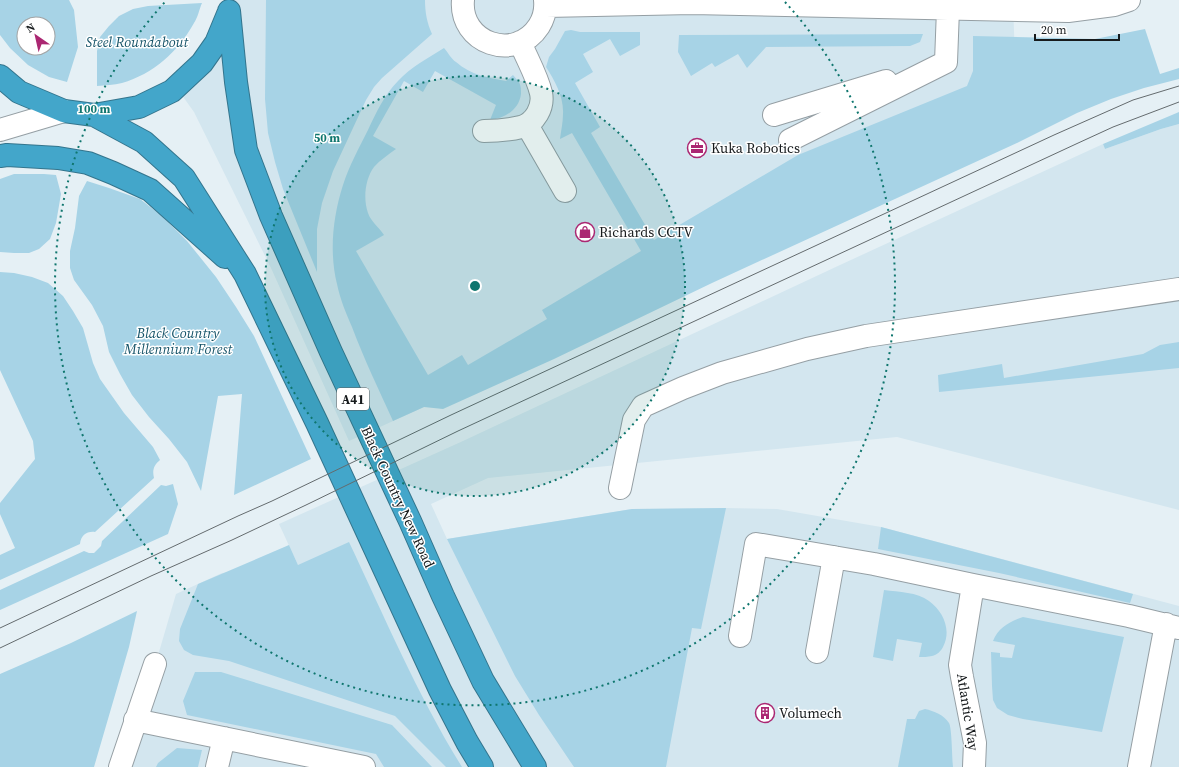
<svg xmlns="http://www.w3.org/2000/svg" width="1179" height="767" font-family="'Source Serif 4',serif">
  <rect width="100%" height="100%" fill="#e5f0f5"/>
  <path fill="#d3e6ef" d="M231,0H1041L1013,5L1016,84L424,407L349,441L271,268L194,112L176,87L229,11Z
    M1179,124V510L897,437L488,478L431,504L447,539L632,509L726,508L777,509L881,527L1179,606V767H120L159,652L176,594L222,573L298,565L279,524L463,441L840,265L1103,144L1105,149L1161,129Z"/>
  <path fill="#a7d3e6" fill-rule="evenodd" d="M0,0H69L74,10L78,47L67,82L49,77L28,65L10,48L0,35ZM24,24H48V48H24Z
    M266,0H425C425,12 427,23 432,34L382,78L374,87L366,100L333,171L322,203L317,229V272L283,189L275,162L268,133L265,99Z
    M202,3C199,10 198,17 194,23C178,52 153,74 122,83C114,85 105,85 97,86V51L100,37L109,26L119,16L133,9L148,6Z
    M1145,29L1160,74L1179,68V79L1144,88L1111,99L1077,113L1019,142L712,283L554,359L443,409L424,407L393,421C379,390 364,359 352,327C346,313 340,299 337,284C329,252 333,216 343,185C349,166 359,148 368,130C376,113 384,95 398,81C411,67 428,58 444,48C448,52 451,59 456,62C471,75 488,78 506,81L513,75C515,77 517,80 519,82C521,86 521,90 521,94C519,110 505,118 490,120L496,105L435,71L423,92L404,81L373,136L396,149C388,155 380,160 374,167C365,179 363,199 368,213C371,222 379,227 384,235L356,251L428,375L462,355L468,365L547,319L542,310L641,251L572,133L560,139C561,131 563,122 563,114C564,97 555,81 546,67L549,57L555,49L565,31L571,30L580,32H640V45L620,56L610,39L583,54L593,72L575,83L600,127L591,133L654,240L798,155L967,86L973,71V36L1095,39Z
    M923,34L920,42L910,46L766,47L747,68L738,54L715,67L712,63L691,76L678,52L679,35Z
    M1179,112V124L1161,129L1105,149L1103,144Z
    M14,174H44L56,175L61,194L56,223L50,239L39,249L29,253H14L0,252V179Z
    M87,181L109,188L140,199L162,216L187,241L216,277L236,307L254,336L311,459L234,495L242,394L218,396L201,491L187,462L169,439L149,417L132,395L120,374L109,352L103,326L92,305L74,280L70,268V251L75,228L79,196Z
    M0,272L14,273L32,277L48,283L63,296L73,311L83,328L93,363L100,379L124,413L153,447L160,460C154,465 152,470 154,478L95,532C87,531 81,535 80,544L0,580V555L15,548L0,514V503L35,459L33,441L0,370Z
    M1179,342V368L939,392L938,375L1002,364L1004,378L1143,354L1160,345Z
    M173,484L178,504L168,534L0,610V590L84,551L89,553H94L101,546L102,541L161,485L166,486Z
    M726,508L701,629L692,628L666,767H574L539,715L515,676L447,539L632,509Z
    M881,527L1133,594L1130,603L999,573L878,549Z
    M349,542C385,618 418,696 462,767H446L395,716L229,661L193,655L184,650L179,641L180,629L198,584L289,545L298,565Z
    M884,590C899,592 917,592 929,601C943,611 952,630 943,647C941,651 937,655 932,656C928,657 923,657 919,657L922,643L897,639L893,661L873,657Z
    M137,611L129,647L94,767H0V674L71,643Z
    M1023,617L1124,637L1102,732L1023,719L1008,715L997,708L993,700L992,686L991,652L1000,653V657L1012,658L1015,645L993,641C998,628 1010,621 1023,617Z
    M195,672H221L392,725L432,767H384L376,754L187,715L183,701Z
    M925,709C934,711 944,715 949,723C952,728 952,759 953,767H898L907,719H915L919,711Z
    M177,748L202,750L198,767H156L158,763Z"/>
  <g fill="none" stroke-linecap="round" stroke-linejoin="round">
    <g stroke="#959fa4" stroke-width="24">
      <path id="minor" d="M463,0C459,43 515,63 539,26C544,18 546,10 545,0
        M546,6L692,3L1068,11L1114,5L1129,0
        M774,115L886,81
        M527,125L565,191
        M0,130L64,111
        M484,131C497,131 509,130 521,127C535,123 544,107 541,93C537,76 527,59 520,42
        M790,140L946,62L948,9
        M620,488L634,420L643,406L683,388L722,373L807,349L866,336L1179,289
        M973,585L960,665L962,677L975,743L974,767
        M740,636L756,544L874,564L973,585L1129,616L1179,628
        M817,652L834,557
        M135,720L364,767
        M120,767L155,664
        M217,767L224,738
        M1139,767L1166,624"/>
    </g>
    <g stroke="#34758d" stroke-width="24">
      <path id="highway" d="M229,11L236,82L246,150L271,216L331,352L410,521L443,596L483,681L535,767
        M0,76L19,92L64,111L94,115L139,107L172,91L202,63L216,43L228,14
        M94,115L144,142L184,178L245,274L317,423L440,690L467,742L482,767
        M0,156L7,155L58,158L88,163L113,173L150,190L225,257"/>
    </g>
    <use href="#minor" stroke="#fff" stroke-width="22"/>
    <use href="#highway" stroke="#43a6ca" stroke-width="22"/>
    <path stroke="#646b6e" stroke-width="1" d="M0,628L238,516L272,501L451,415L1054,135L1133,100L1179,86
      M0,648L151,576L232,540L306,505L458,431L1076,144L1113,127L1179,102"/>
  </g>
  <circle cx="475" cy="286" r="210" fill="#0f766e" fill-opacity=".12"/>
  <g fill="none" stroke="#0f766e" stroke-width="2" stroke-dasharray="2 4">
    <circle cx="475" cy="286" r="210"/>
    <path d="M785 2A420 420 0 1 1 165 2"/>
  </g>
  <defs>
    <g id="office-ring" transform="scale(1)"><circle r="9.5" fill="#fff" stroke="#ab2772" stroke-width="1.5"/><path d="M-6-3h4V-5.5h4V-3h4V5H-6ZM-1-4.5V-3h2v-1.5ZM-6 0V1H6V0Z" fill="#ab2772"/></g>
    <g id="shop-ring" transform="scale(1)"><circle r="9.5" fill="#fff" stroke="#ab2772" stroke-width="1.5"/><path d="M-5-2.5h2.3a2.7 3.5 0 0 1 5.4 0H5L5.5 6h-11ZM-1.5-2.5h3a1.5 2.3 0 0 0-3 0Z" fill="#ab2772"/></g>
    <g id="building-ring" transform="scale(1)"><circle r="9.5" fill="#fff" stroke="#ab2772" stroke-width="1.5"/><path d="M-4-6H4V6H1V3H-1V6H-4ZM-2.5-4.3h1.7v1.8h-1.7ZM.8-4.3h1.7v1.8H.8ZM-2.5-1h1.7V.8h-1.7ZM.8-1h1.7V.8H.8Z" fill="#ab2772"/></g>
  </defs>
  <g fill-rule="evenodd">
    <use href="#office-ring" x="697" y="148"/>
    <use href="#shop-ring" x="585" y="232"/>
    <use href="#building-ring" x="765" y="713"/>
  </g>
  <g text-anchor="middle" stroke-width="3" stroke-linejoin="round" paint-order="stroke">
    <rect fill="#fff" stroke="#5d5f61" stroke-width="1" x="337" y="388" width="32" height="22" rx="3"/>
    <g font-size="13" font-weight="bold" fill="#171b1d">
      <text x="353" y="404">A41</text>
    </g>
    <g font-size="14" font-style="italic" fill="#165469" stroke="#fff">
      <text x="137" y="47">Steel Roundabout</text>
      <text x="178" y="338">Black Country<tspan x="178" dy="16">Millennium Forest</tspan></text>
    </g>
    <g font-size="14" fill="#171b1d" stroke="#fff" text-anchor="start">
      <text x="711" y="153">Kuka Robotics</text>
      <text x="599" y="237">Richards CCTV</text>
      <text x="779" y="718">Volumech</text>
    </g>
    <g font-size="14" fill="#171b1d" stroke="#fff">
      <text transform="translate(398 497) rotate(65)" y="5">Black Country New Road</text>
      <text transform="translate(968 712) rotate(81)" y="5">Atlantic Way</text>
    </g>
  </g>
  <circle cx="475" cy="286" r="6" fill="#0f766e" stroke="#fff" stroke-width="2"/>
  <g font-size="12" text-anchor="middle" font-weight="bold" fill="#0f766e" stroke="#fff" stroke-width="3" stroke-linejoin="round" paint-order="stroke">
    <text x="94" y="113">100 m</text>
    <text x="327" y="142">50 m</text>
  </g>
  <g transform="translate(36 36) rotate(326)"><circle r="19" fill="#ffffff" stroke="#a2a4a5"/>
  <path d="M0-3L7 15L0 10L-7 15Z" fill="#ab2772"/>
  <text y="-6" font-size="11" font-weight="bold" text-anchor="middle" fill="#171b1d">N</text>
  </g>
  <path d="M1035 34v6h84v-6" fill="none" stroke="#171b1d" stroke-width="2"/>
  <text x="1041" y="34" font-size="12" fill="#171b1d" stroke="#ffffff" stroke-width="3" paint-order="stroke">20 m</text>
</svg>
